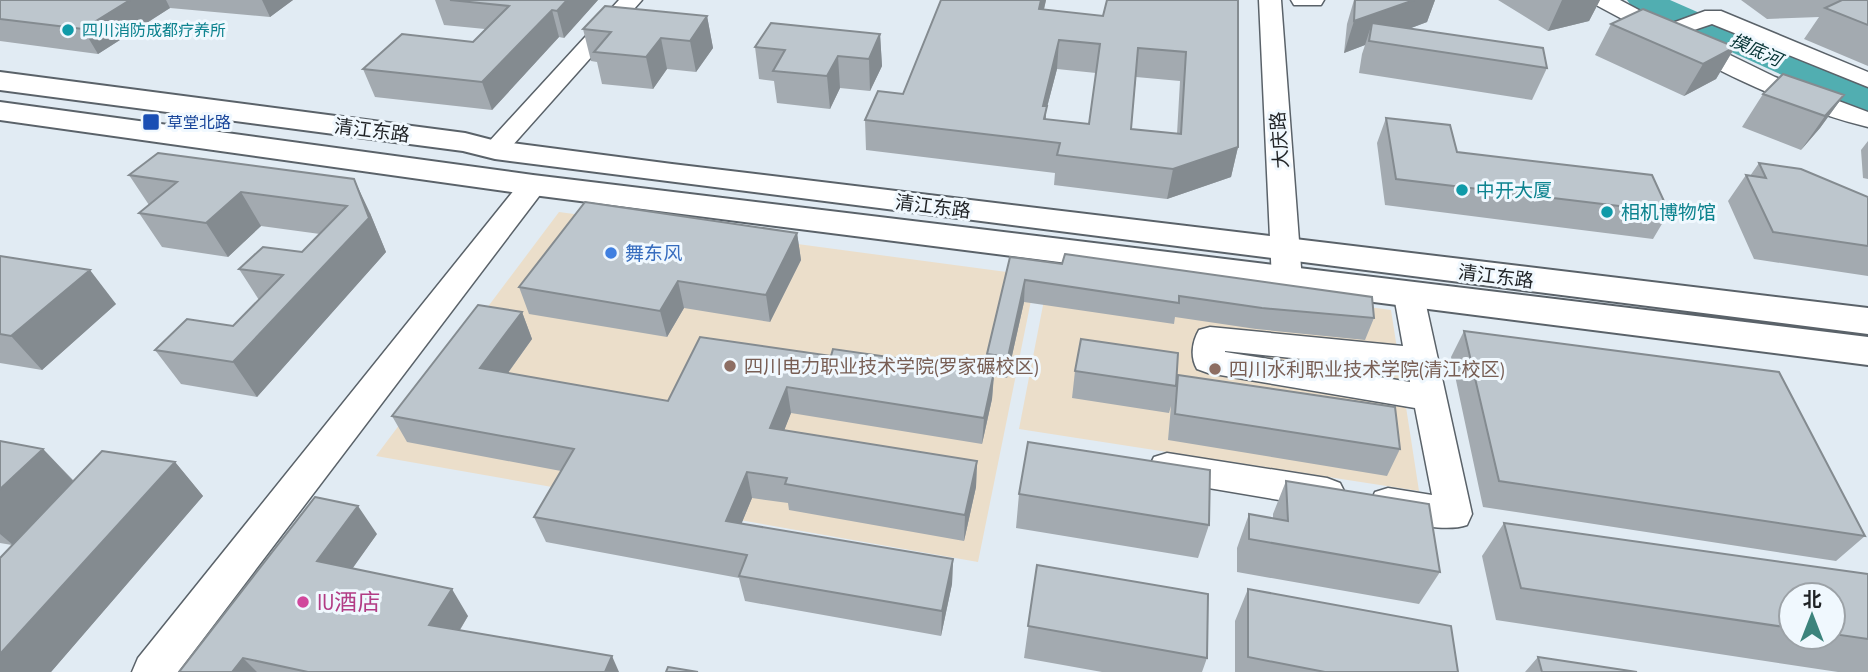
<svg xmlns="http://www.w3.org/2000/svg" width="1868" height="672" font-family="'PT Sans Narrow','Noto Sans SC',sans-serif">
  <rect width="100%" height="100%" fill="#e1ebf3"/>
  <path fill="#ebdeca" d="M559,212L1036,276L978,562L376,456Z
    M1051,264L1391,310L1419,491L1019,429Z"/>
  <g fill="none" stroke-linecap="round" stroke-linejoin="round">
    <path fill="#51aeb1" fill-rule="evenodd" d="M1627,0H1670L1868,87V111L1855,108L1632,7Z"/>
    <g stroke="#5a6269" stroke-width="3">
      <path id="minor" d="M619,0H642L504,155L495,158L486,155L482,150L486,145Z
        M1259,0H1281L1302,281L1298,288L1287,291L1276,288L1272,281Z
        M1291,0H1324L1321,5H1294Z
        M1593,0H1620L1667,25L1705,11H1721L1868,72V87L1712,24L1685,33L1775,77L1868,112V127C1772,104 1683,51 1596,5Z
        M533,177L543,179L546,185L543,191L178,672H132L138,658L523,179Z
        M1409,286L1420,289L1424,296L1472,514L1467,525C1444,533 1399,522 1375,514L1370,503L1375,492L1388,488L1432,495L1415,408L1208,373L1197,369C1190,357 1192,342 1199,330L1210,327L1403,346L1394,296L1398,289ZM1225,351L1408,370L1410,382L1225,352Z
        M1167,453L1327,478L1340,483L1345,493L1340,503L1327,508L1167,481L1154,477L1149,467L1154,457Z"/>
    </g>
    <g stroke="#5a6269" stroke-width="4">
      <path id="major" d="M0,72L465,133L496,141L672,164L1868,308V334L495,159L463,151L0,90Z
        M0,102L533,175L1868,337V365L533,195L0,120Z"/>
    </g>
    <use href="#minor" fill="#fff" fill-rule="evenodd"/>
    <use href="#major" fill="#fff" fill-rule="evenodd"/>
  </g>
  <path fill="#a3aab0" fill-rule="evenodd" d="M0,0H293L270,17L170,8L98,54L0,41Z
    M435,0H598L564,38L559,37L492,110L375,97L363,69L473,42L485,29L444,25Z
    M941,0H1046L1044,10L1103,16L1238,0V147L1231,177L1167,199L1054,185L1055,173L866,150L865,120L903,94ZM1057,69L1096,73L1089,124L1046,119V111ZM1136,77L1180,81L1177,134L1131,129Z
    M1354,0H1435L1427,22L1411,28L1547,68L1532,100L1359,73L1362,54L1365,45L1344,53L1347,24Z
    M1498,0H1600L1589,21L1548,31Z
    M1741,0H1868V66L1804,39L1819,17L1767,19Z
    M707,16L713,48L696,72L667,69L653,89L602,84L597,62L591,61L583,29Z
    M1611,24L1735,47L1716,79L1684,96L1595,55Z
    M880,34L882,66L870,91L840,88L830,109L777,103L774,81L759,79L755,47Z
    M1763,94L1844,95L1820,128L1801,150L1742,127Z
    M1386,118L1457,152L1669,212L1653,239L1385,205L1377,143Z
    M1868,141V179L1863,178L1861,150Z
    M158,153L370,213L386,252L257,397L181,384L155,350L233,326L259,300L239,269L302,252L320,234L261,226L228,257L162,247L139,213L149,205L129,175Z
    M1759,163L1868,197V276L1754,259L1728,201L1746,175L1750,176Z
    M797,233L801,260L770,322L684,308L667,337L529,314L519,287Z
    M0,256L116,304L42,370L0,363Z
    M1010,257L1374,318L1365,340L1256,329L1175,317L1174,324L1024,302L1007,378L994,376L992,399L982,444L791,413L784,430L977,461L976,487L964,541L789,510L788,503L752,498L741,524L953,559L952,584L941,636L745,601L739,578L546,542L534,517L561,471L407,442L392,416L522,312L532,339L508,373L668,401L831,356L986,371L987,354Z
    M1464,331L1865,536L1836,561L1483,507L1451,357Z
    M1075,371L1176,381L1178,375L1400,449L1387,476L1168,440L1171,406L1169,413L1072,398Z
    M0,441L43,449L74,481L175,462L203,496L51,672H0L12,545L0,543Z
    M1286,481L1440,572L1419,604L1237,572V548L1249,514L1273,518V514Z
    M1019,494L1209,525L1198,558L1016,528Z
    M1504,523L1868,574V672H1838L1496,620L1482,556ZM1791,595H1833V637H1791Z
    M377,534L352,568L468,616L460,630L619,672H179Z
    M1037,565L1207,658L1202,672H1102L1024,658Z
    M1248,589L1458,672H1235V621Z
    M1538,657L1637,672H1525Z"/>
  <path fill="#848b90" d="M130,0H166L170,8L98,54L83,29Z
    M262,0H293L270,17Z
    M567,0H598L564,38L557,11Z
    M1041,0H1046L1037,37L1039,9Z
    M1414,0H1435L1427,22L1374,42L1372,23L1365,45L1344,53L1354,21Z
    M1562,0H1600L1589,21L1548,31Z
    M552,10L559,37L492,110L482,82Z
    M707,16L713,48L696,72L690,41Z
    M880,34L882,66L870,91L869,59Z
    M661,38L667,69L653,89L646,57Z
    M1059,40L1057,69L1046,111L1044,136L1043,106Z
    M1735,47L1716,79L1684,96L1703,64Z
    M838,56L840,88L830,109L827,76Z
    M1844,95L1820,128L1801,150L1825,116Z
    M1238,147L1231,177L1167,199L1173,169Z
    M354,179L370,213L386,252L257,397L233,362L369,218Z
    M241,192L261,226L228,257L206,223Z
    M797,233L801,260L770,322L766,295Z
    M90,270L116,304L42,370L11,336Z
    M1025,280L1024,302L1007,378L1008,357Z
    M678,281L684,308L667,337L660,311Z
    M522,312L532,339L492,395L480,368Z
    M994,372L992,399L982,444L984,418Z
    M787,387L791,413L775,454L770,428Z
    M43,449L75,483L13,545L0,534V489Z
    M977,461L976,487L964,541L965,515Z
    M175,462L203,496L51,672H0V654Z
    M747,472L752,498L732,547L726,521Z
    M358,506L377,534L338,589L317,561Z
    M953,559L952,584L941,636L942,611Z
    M452,589L468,616L447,651L429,625Z
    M612,656L619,672H605Z
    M243,658L257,672H232Z"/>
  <path fill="#bdc6cd" stroke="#848b90" stroke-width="2" fill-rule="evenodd" d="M0,0H130L83,29L0,19Z
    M450,0H567L557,11L552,10L482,82L363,69L402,34L473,42L509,6Z
    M941,0H1041L1039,9L1103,16L1107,0H1238V147L1173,169L1057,155L1060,143L865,120L878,91L903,94ZM1059,40L1100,44L1089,124L1044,119L1047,106H1043ZM1138,48L1186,52L1181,134L1131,129Z
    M1355,0H1414L1354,21Z
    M1842,0H1868V25L1825,8Z
    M605,6L707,16L690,41L661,38L646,57L594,52L611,32L583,29Z
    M1643,9L1735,47L1703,64L1611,24Z
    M771,23L880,34L869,59L838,56L827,76L773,71L785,50L755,47Z
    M1372,23L1543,48L1547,68L1369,41Z
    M1783,74L1844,95L1825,116L1763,94Z
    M1386,118L1450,125L1457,152L1652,175L1669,212L1396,179Z
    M158,153L354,179L369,218L233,362L155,350L187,319L233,326L283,275L239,269L263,247L302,252L347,206L241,192L206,223L139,213L177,182L129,175Z
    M1759,163L1801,169L1868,197V246L1773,232L1746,175L1766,178Z
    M585,202L797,233L766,295L678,281L660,311L519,287Z
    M1065,254L1372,297L1374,318L1262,308L1179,296V303L1025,280L1008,357L987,354L1010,257L1062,264Z
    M0,256L90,270L11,336L0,334Z
    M478,305L522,312L480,368L668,401L700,337L831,356L833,349L994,372L984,418L787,387L770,428L977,461L965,515L785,484L787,478L747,472L726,521L953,559L942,611L739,576L747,555L534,517L574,449L392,416Z
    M1464,331L1779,372L1865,536L1499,481Z
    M1081,339L1178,353L1176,386L1075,371Z
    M1178,375L1395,407L1400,449L1175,414Z
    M0,441L43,449L0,489Z
    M1028,442L1210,470L1209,525L1019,494Z
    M102,451L175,462L0,654V558Z
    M1286,481L1429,504L1440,572L1249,539V514L1288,521Z
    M315,497L358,506L317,561L452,589L429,625L612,656L605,672H308L243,658L232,672H179Z
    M1504,523L1868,574V639L1833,634V595H1791V628L1521,588Z
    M1037,565L1208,594L1207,658L1028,626Z
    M1248,589L1451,626L1458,672H1325L1248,657Z
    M1538,657L1637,672H1542Z
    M668,667L698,672H666Z"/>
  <g fill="#0f9aa8" stroke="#f0f8fe" stroke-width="2.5">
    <circle cx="68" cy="30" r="7"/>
    <circle cx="1462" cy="190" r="7"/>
    <circle cx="1607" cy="212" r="7"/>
  </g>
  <rect fill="#1a4fb4" stroke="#f0f8fe" stroke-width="2.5" x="142" y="113" width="18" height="18" rx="3.5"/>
  <circle fill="#3f7fe0" stroke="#f0f8fe" stroke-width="2.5" cx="611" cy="253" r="7"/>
  <g fill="#8d6e63" stroke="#f0f8fe" stroke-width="2.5">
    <circle cx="730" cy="366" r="7"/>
    <circle cx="1215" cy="369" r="7"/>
  </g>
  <circle fill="#d1479c" stroke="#f0f8fe" stroke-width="2.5" cx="303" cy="602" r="7"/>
  <g text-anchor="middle" stroke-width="6" stroke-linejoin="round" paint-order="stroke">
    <g font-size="16" fill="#0d838f" stroke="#f0f8fe" text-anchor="start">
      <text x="82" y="36">四川消防成都疗养所</text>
    </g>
    <g font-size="16" fill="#164399" stroke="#f0f8fe" text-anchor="start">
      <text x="167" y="128">草堂北路</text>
    </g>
    <g font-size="18" font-style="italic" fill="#043334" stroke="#f0f8fe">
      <text transform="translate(1756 50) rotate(24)" y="6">摸底河</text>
    </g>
    <g font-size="19" fill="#1f2225" stroke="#f0f8fe">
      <text transform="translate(372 130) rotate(7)" y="7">清江东路</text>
      <text transform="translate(1279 140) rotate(-94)" y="7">大庆路</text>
      <text transform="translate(933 206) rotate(7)" y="7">清江东路</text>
      <text transform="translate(1496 276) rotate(7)" y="7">清江东路</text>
    </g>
    <g font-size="19" fill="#0d838f" stroke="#f0f8fe" text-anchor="start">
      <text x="1476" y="197">中开大厦</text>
      <text x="1621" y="219">相机博物馆</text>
    </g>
    <g font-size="19" fill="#366cbe" stroke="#f0f8fe" text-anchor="start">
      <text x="625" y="260">舞东风</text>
    </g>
    <g font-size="19" fill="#785e54" stroke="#f0f8fe" text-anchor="start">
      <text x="744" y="373">四川电力职业技术学院(罗家碾校区)</text>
      <text x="1229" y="376">四川水利职业技术学院(清江校区)</text>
    </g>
    <g font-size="23" fill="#b23c85" stroke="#f0f8fe" text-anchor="start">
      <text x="317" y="610">IU酒店</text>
    </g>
  </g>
  <g transform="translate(1812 616)"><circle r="33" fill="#f0f8fe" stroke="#9ca2a7" stroke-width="2"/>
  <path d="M0-5L12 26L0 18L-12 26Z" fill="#3c837c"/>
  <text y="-10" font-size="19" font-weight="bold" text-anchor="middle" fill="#1f2225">北</text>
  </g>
</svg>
